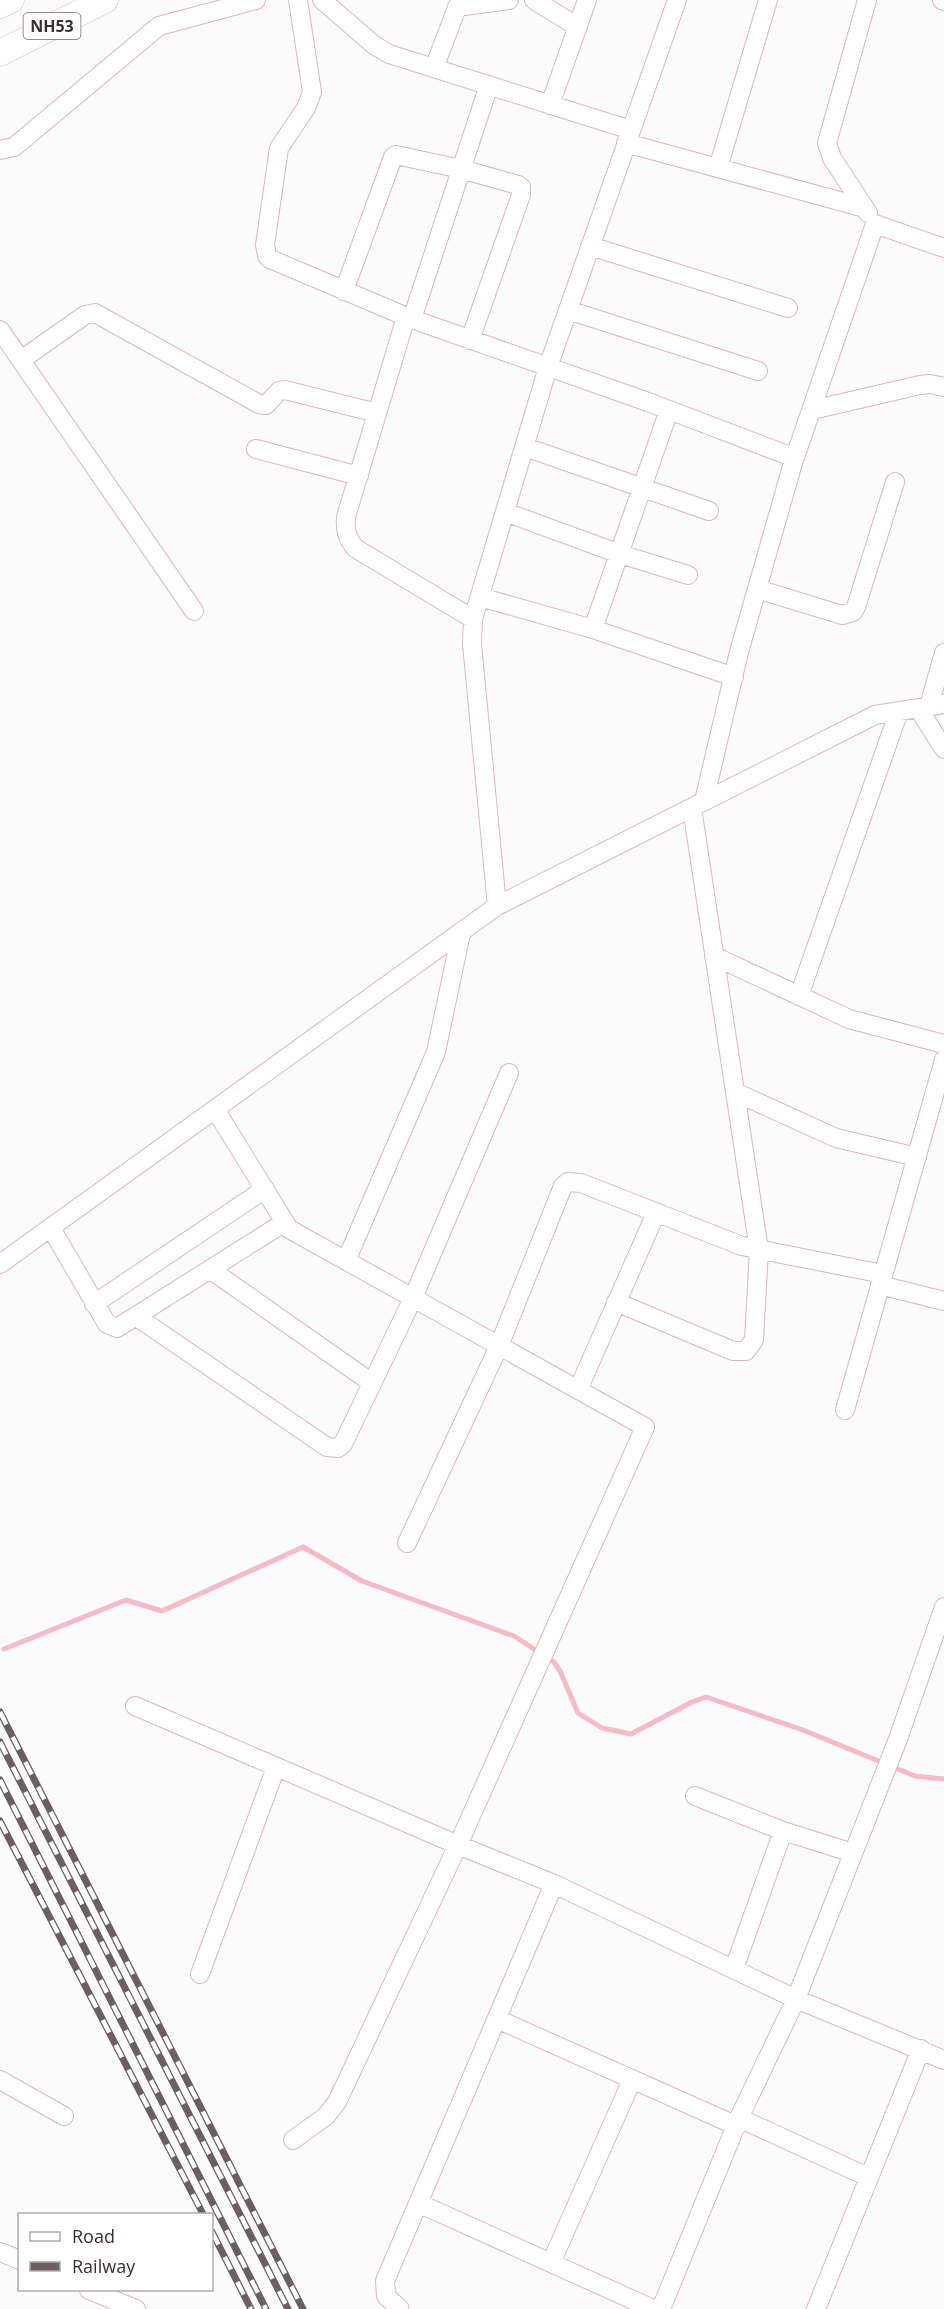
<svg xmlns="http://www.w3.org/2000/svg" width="944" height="2309" font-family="'Open Sans',sans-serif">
  <rect width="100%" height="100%" fill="#fbfbfb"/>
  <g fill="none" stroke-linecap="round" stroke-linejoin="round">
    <path stroke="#f8bac7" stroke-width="5" d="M4,1649L126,1600L162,1611L303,1547L362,1581L514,1636L554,1662L560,1671L578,1713L602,1728L631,1734L692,1702L706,1697L803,1730L915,1776L944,1779"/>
    <g stroke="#ddb6be" stroke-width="20">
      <path id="minor" d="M298,0L312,92L306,108L279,148L265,245L267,256L270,259L412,319L648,402L795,458
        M322,0L374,45L389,54L631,130
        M534,0L578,27
        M867,0L827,143L832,158L868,213
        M942,0L944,1
        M457,7L509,0
        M434,68L460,0
        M550,105L587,0
        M626,143L865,208
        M0,150L14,147L159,26L256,0
        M718,168L768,0
        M590,246L788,308
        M344,291L393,157L396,155L461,169L518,185L521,187V195L470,340
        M568,310L758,371
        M406,317L346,517C345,530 347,538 355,548L473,619
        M412,319L489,85
        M0,330L194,611
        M21,360L85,315L95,313L259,404L266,405L279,391L285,390L377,413
        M812,410L920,385L930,384L944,387
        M525,447L709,511
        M256,449L359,476
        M505,512L620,554L688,575
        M757,589L842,615L853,612L856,607L895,482
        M480,597L593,629L734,677
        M593,629L669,410
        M929,706L944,653
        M918,708L944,749
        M704,801L739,652L793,463L875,224L944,248
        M497,906L472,644L473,619L548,367L677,0
        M714,956L849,1019L944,1044
        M799,996L899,711
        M735,1092L836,1138L917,1157
        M215,1109L289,1229L645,1427L458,1845L337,2102L326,2116L293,2140
        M51,1228L107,1324L117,1328L285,1222
        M346,1261L436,1052L461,933
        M0,1264L497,906L875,715L944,704
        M211,1270L372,1383
        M880,1285L944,1301
        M616,1302L733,1351H746L754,1340L759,1250L692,808
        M94,1304L265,1189
        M137,1317L327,1447L338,1448L343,1444L413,1298L509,1073
        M578,1390L656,1213
        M845,1410L944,1060
        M407,1543L499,1346L563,1186L568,1182L581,1183L742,1246L883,1274
        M135,1706L458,1845L554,1884L796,1999L944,2060
        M695,1796L783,1831L853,1853
        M734,1969L783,1831
        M200,1974L276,1767
        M497,2019L737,2126
        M0,2080L64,2116
        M739,2118L868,2177
        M418,2203L653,2309
        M0,2252L20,2260
        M551,2263L632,2080
        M89,2290L136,2309
        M400,2309L386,2296L385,2281L554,1884
        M661,2309L739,2118L796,1999L898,1739L944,1607
        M816,2309L921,2049"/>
    </g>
    <g stroke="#ddb6be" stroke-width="27">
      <path id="highway" d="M0,5L11,0
        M0,53L105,0"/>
    </g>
    <use href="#minor" stroke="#fff" stroke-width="18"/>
    <use href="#highway" stroke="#fff" stroke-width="26"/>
    <g stroke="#6a5f61" stroke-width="7">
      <path id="rail" d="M0,1712L303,2309
        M0,1742L288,2309
        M0,1780L266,2309
        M0,1821L203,2214
        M212,2232L251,2309"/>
    </g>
    <use href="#rail" stroke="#fff" stroke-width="4.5" stroke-dasharray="14" stroke-linecap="butt"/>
  </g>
  <g text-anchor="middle" stroke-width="6" stroke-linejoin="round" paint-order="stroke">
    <rect fill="#fff" stroke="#776d6f" stroke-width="1.5" x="23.5" y="13" width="57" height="26" rx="4.5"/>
    <g font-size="16" font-weight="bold" fill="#3d2e31">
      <text x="52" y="32">NH53</text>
    </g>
  </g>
  <rect x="18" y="2213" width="195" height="78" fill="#ffffff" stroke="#b1abad" stroke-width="1.5"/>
  <rect x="30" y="2232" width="30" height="9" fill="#ffffff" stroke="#b1abad" stroke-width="1.5"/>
  <text x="72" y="2243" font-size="18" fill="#3d2e31">Road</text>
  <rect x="30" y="2262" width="30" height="9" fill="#6a5f61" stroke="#b1abad" stroke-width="1.5"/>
  <text x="72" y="2273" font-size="18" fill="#3d2e31">Railway</text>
</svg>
